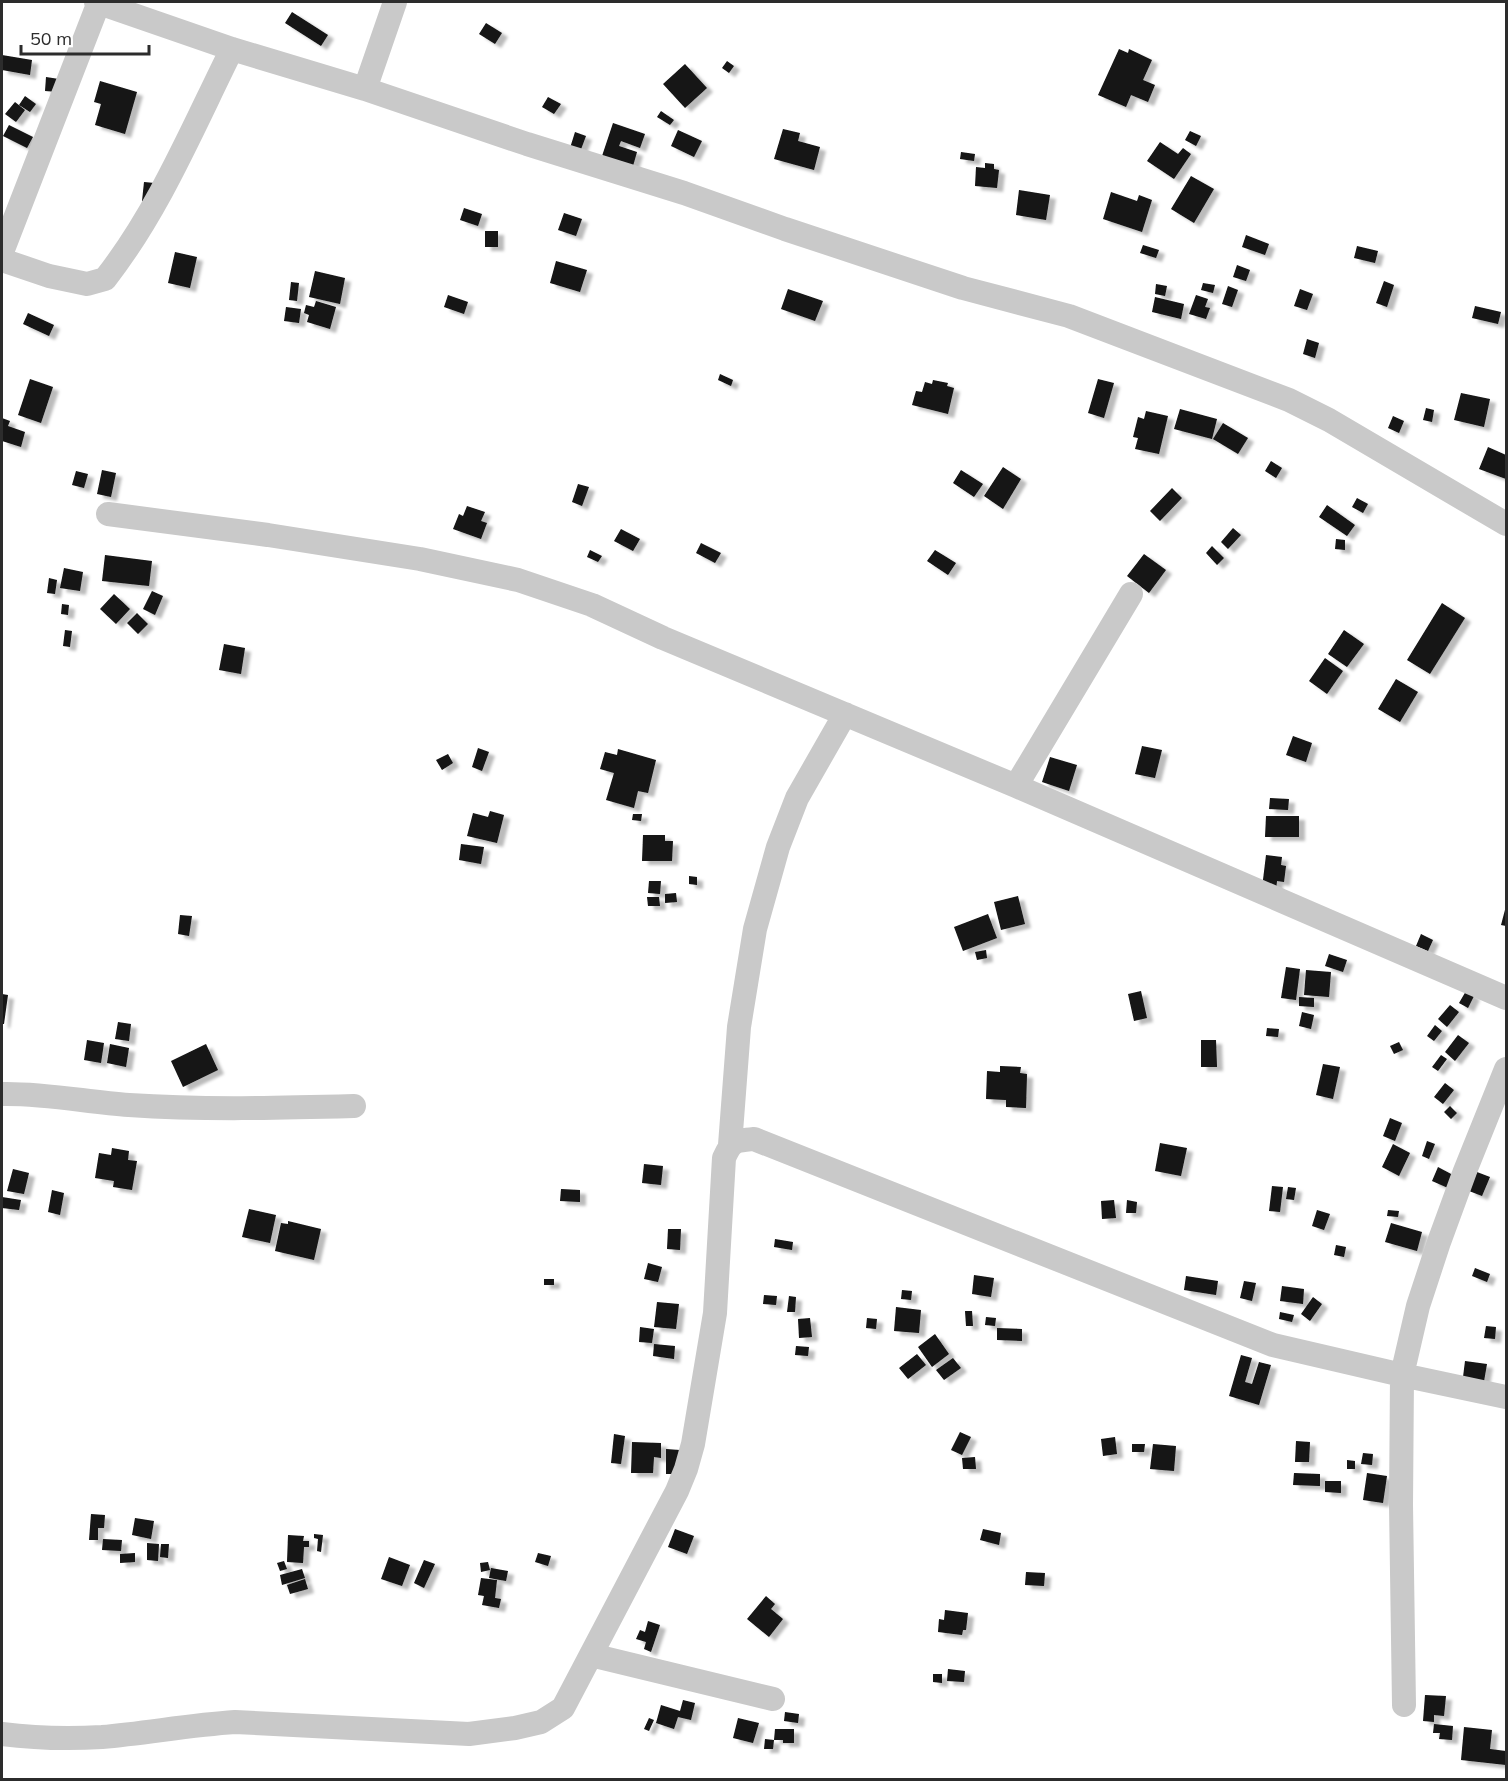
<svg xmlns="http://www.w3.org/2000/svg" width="1508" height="1781" font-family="Mulish,sans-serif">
  <defs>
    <filter id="shadow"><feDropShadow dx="6" dy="4" stdDeviation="1.5" flood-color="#0004"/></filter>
  </defs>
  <rect width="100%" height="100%" fill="#fff"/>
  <path fill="#131313" filter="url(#shadow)" d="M292,12L328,35L321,46L285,23Z
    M486,23L502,33L495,44L479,34Z
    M1119,49L1128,53L1129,49L1152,60L1143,80L1155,85L1148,102L1131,95L1126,107L1098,95Z
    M2,55L32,60L30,75L2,70Z
    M727,61L734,66L729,73L722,68Z
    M685,64L707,88L685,108L663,84Z
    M46,77L59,79L58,92L45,91Z
    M100,81L137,92L125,134L95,125L101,104L94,102Z
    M25,96L36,104L30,112L19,105Z
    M548,97L561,104L554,114L542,107Z
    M15,102L25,110L16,122L5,114Z
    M661,111L674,120L670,125L657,117Z
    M613,123L645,134L640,148L621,141L619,146L637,152L633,166L602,156Z
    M9,125L33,137L27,148L3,136Z
    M783,129L800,133L798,141L820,147L814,170L774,159Z
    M678,130L702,141L694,157L671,146Z
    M1190,131L1201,136L1196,146L1185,140Z
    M575,132L586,136L580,152L570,148Z
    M1160,142L1178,154L1183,148L1191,154L1174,179L1147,161Z
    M961,152L975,154L974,161L960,159Z
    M985,163L994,164V169L999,170L997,188L975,186L976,167L985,168Z
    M1191,176L1214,189L1194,223L1171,209Z
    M144,182L155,183L153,202L142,201Z
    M1019,190L1050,195L1046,220L1016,215Z
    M1111,192L1137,201L1139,195L1152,200L1142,232L1103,219Z
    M464,208L482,214L478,226L460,220Z
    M564,213L582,219L576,236L558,230Z
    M485,231H498V247H485Z
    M1246,235L1269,244L1265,255L1242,247Z
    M1143,245L1159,250L1156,258L1140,253Z
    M1357,246L1378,251L1375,263L1354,258Z
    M175,252L197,257L190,288L168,283Z
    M556,261L587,270L580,292L550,283Z
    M1237,265L1250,270L1246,281L1233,277Z
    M315,271L345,278L340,304L309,297Z
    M1384,281L1394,285L1387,307L1376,303Z
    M291,282L299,283L297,301L289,300Z
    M1203,283L1215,285L1213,293L1201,290Z
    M1156,284L1167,286L1165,296L1155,294Z
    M1228,286L1238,290L1232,307L1222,304Z
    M788,289L823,301L815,321L781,309Z
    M1300,289L1313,294L1307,310L1294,306Z
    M448,295L468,302L464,314L444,307Z
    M1196,295L1208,299L1205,307L1210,308L1206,319L1189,314Z
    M1155,297L1184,304L1181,319L1152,312Z
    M316,301L336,307L330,329L307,322L309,315L304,313L306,305L314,307Z
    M1475,306L1501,312L1498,324L1472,318Z
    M286,307L301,309L299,323L284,321Z
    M28,313L54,325L49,336L23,324Z
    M1307,339L1319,343L1315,358L1303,354Z
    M720,374L733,380L731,386L718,380Z
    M30,379L53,387L41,423L18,415Z
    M1098,379L1114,383L1104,418L1088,413Z
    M933,380L948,383L947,386L954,388L948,414L912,405L916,391L922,392L925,382L932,384Z
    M1461,393L1490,399L1484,427L1454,420Z
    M1426,408L1434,410L1432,422L1423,420Z
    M1180,409L1217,419L1212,439L1174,429Z
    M1146,411L1168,416L1159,454L1135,449L1138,438L1133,437L1138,417L1144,419Z
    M1393,416L1404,421L1399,433L1388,428Z
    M2,418L10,421L8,426L25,432L21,447L2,441Z
    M1223,423L1248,438L1238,454L1213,439Z
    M1488,447L1506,455V479L1479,469Z
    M1271,461L1282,468L1276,478L1265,471Z
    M1003,467L1021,479L1003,509L984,496Z
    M102,470L116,473L111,497L97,494Z
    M961,470L983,484L974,497L953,483Z
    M76,471L88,474L84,488L72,485Z
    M578,484L589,487L582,506L572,502Z
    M1172,488L1182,498L1160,521L1150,511Z
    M1357,498L1368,504L1363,513L1352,507Z
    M1327,505L1355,525L1347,536L1319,517Z
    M467,506L485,512L481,521L487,523L481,539L453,529L459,514L463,516Z
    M1233,528L1241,535L1228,549L1221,542Z
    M621,529L640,539L633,551L614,541Z
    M1336,539L1345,540V550L1335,549Z
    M701,543L721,553L715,563L696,553Z
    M1212,546L1224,558L1217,565L1206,553Z
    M590,550L602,556L598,562L587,557Z
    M935,550L956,563L948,575L927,561Z
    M1144,554L1166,570L1149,593L1127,576Z
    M105,555L152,561L149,586L102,581Z
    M64,568L83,572L80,591L60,588Z
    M49,578L57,580L55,594L47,593Z
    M152,591L163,596L155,615L143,609Z
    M114,594L130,609L116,624L100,609Z
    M1442,603L1465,618L1430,674L1407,660Z
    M62,604L69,605L68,615L61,614Z
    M137,613L148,624L138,634L127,623Z
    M65,630L72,631L70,647L63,646Z
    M1344,630L1364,644L1347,667L1328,654Z
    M224,644L245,648L241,674L219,670Z
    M1325,658L1343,671L1327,694L1309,681Z
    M1396,679L1418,692L1400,722L1378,709Z
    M1293,736L1312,743L1306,762L1286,755Z
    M1142,746L1162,750L1155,778L1135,774Z
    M478,748L489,752L482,771L472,767Z
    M618,749L656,760L648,793L638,791L634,808L606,800L614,773L600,769L605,752L617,755Z
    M448,754L453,763L442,770L436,760Z
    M1050,757L1077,765L1069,791L1042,782Z
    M1270,798L1289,799L1288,810L1269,809Z
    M490,811L504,815L497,843L467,836L473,813L488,817Z
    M633,814H642L641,821L632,820Z
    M1266,816H1299V837H1265Z
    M643,835H665V841H673L672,861H642Z
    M461,844L484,847L481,864L459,860Z
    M1266,855L1282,857L1281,865L1286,866L1284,882L1277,881L1276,890L1262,888Z
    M689,876L697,877V885L689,884Z
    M649,881H661L660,894L648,893Z
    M676,893L677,902L665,903V894Z
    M1018,896L1025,924L1001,930L994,902Z
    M647,897H659L660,906H648Z
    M1506,906V926L1501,925Z
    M988,914L997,938L963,951L954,927Z
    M180,915L192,916L189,936L178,934Z
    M1421,934L1433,940L1428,951L1416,946Z
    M986,950L987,958L977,960L975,952Z
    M1329,954L1347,960L1343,972L1325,966Z
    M1286,967L1300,969L1296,1000L1281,998Z
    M1306,970L1331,972L1329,997L1304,995Z
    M1141,991L1147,1018L1134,1021L1128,994Z
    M1466,991L1474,996L1468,1008L1459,1003Z
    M2,994L8,995L4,1024H2Z
    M1299,997L1314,998V1007L1299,1006Z
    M1450,1005L1459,1012L1447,1027L1438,1019Z
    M1302,1012L1314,1015L1311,1029L1299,1026Z
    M118,1022L131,1024L129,1041L115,1039Z
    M1435,1025L1442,1031L1434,1041L1427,1036Z
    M1267,1028L1279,1029L1278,1037L1266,1036Z
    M1458,1035L1469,1043L1455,1061L1445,1052Z
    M87,1040L104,1043L101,1063L84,1060Z
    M1201,1040H1216L1217,1067H1201Z
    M1399,1042L1403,1050L1394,1054L1390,1046Z
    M110,1044L129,1048L126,1067L107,1063Z
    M206,1044L218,1070L183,1087L171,1061Z
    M1441,1055L1447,1059L1438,1071L1432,1067Z
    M1323,1064L1340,1067L1333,1099L1316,1095Z
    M1000,1066L1021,1067L1020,1073L1027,1074L1026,1108L1006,1107V1100L986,1099L987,1071L1000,1072Z
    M1445,1083L1454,1090L1443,1104L1434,1097Z
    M1450,1106L1457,1113L1451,1119L1444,1112Z
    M1390,1118L1402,1123L1395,1141L1383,1136Z
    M1427,1141L1435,1144L1429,1159L1422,1156Z
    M1160,1143L1187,1148L1181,1176L1155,1171Z
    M1393,1144L1410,1153L1399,1176L1382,1167Z
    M112,1148L129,1151L128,1160L137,1161L132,1190L113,1187L114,1181L95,1178L99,1153L111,1155Z
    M644,1164L663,1166L661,1185L642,1183Z
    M1438,1167L1453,1175L1448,1188L1432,1181Z
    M13,1169L29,1173L24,1194L7,1191Z
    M1477,1172L1490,1177L1482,1196L1469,1191Z
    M1272,1186L1283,1187L1280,1212L1269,1211Z
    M1288,1187L1296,1188L1294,1200L1286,1199Z
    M561,1189L580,1190V1202L560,1201Z
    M52,1190L64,1193L60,1215L48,1212Z
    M2,1197L21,1200L19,1210L2,1208Z
    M1114,1200L1116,1218L1102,1219L1101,1201Z
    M1127,1200L1137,1202L1136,1213H1126Z
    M249,1209L276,1215L270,1243L242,1237Z
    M1317,1210L1330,1214L1324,1230L1312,1226Z
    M1388,1210L1399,1211L1398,1217L1387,1216Z
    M288,1221L321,1229L314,1260L275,1251L281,1223L288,1224Z
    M1391,1223L1422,1232L1417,1251L1385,1242Z
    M668,1229H681L680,1250L667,1249Z
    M775,1239L793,1242L792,1250L774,1247Z
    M1336,1245L1346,1247L1344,1257L1334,1255Z
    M648,1263L662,1267L658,1282L644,1279Z
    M1475,1268L1490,1274L1487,1282L1472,1276Z
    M974,1275L994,1278L991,1297L972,1294Z
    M1186,1276L1218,1281L1216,1295L1184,1290Z
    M544,1279H554V1285H544Z
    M1244,1281L1256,1283L1252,1301L1240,1298Z
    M1282,1286L1304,1289L1303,1304L1280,1301Z
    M902,1290L912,1291L911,1300L901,1299Z
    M764,1295L777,1296L776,1305L763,1304Z
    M789,1296L796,1297L795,1312H787Z
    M1313,1297L1322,1304L1310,1321L1301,1314Z
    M657,1302L679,1304L676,1329L654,1327Z
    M896,1307L921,1310L919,1333L894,1331Z
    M965,1311H972L973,1326H966Z
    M1280,1312L1294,1315L1292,1322L1279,1319Z
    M986,1317L996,1318L995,1326L985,1325Z
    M810,1318L812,1337L799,1338L798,1319Z
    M867,1318L877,1319L876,1329L866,1328Z
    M1486,1326L1496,1327L1495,1339L1484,1338Z
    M640,1327L654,1329L652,1343L639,1342Z
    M997,1328L1022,1329V1341L997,1340Z
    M935,1334L949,1354L932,1367L918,1347Z
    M654,1344L675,1346L674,1359L653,1356Z
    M796,1346L809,1347L808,1356L795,1355Z
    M917,1354L926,1365L908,1379L899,1368Z
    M1241,1355L1252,1358L1245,1382L1252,1384L1259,1362L1271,1365L1259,1405L1229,1396Z
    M953,1358L961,1368L944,1380L936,1370Z
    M1465,1361L1487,1364L1483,1387L1462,1385Z
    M960,1432L971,1437L962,1455L951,1450Z
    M614,1434L625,1436L621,1464L611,1463Z
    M1115,1437L1117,1454L1103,1456L1101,1439Z
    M1296,1441L1310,1442L1309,1462H1295Z
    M632,1442L661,1443V1458L654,1457L653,1473H631Z
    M1132,1444H1145L1144,1452H1132Z
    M1153,1444L1176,1446L1174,1471L1150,1469Z
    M666,1449L680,1450V1474H666Z
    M1363,1453L1373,1454L1372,1465L1361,1464Z
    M975,1457L976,1469H963L962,1458Z
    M1347,1460L1355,1461V1469H1347Z
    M1294,1473L1320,1474V1486L1293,1485Z
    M1367,1473L1387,1476L1383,1503L1363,1500Z
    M1325,1481H1341V1493L1325,1492Z
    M91,1514L105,1515L104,1528H98V1540H89Z
    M135,1518L154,1521L151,1539L132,1535Z
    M675,1529L694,1536L687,1554L668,1547Z
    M983,1529L1001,1533L999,1545L980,1540Z
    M314,1534L323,1535L321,1552L317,1551L318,1539L314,1538Z
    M288,1535L304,1536L303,1541H309V1547H304L303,1563L287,1562Z
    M103,1539L122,1540L121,1551L102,1550Z
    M147,1543L159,1544L158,1561L147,1560Z
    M161,1544H169L168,1558L160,1557Z
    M135,1553V1562L120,1563V1554Z
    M538,1553L551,1556L548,1566L535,1562Z
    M389,1557L410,1565L402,1586L381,1579Z
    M424,1560L435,1564L424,1588L414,1583Z
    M284,1561L287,1569L280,1571L277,1563Z
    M488,1562L490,1570L481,1572L480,1563Z
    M491,1568L508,1571L506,1581L489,1578Z
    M302,1569L305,1578L282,1585L280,1575Z
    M1026,1572L1045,1573L1044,1586L1025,1585Z
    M481,1578L497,1580L495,1598L501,1599L499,1608L482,1605L484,1596L478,1595Z
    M305,1579L308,1589L290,1594L287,1585Z
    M766,1596L775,1604L771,1609L783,1619L769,1637L747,1619Z
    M945,1610L968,1613L966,1630H963L962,1635L938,1632L939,1619L944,1620Z
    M648,1621L660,1625L651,1652L644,1649L646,1642L636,1639L640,1630L645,1632Z
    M948,1669L965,1671L964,1682L947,1681Z
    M933,1674H942V1683L933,1682Z
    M1425,1695L1446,1696L1444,1716L1434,1715V1722L1423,1721Z
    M683,1700L695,1703L691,1720L678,1717L674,1729L656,1723L661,1705L680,1711Z
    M785,1712L799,1714L798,1723L784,1721Z
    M649,1718L654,1720L649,1731L644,1729Z
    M738,1718L759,1723L753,1743L733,1738Z
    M1434,1724L1453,1726L1452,1740L1439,1739L1440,1733H1433Z
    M1464,1727L1492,1730L1490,1749L1506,1751V1765L1461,1760Z
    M775,1729H794V1743H783V1740H774Z
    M765,1739L774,1740L773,1749H764Z"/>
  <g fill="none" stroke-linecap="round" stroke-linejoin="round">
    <path stroke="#c9c9c9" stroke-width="24" d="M96,2L232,49L365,89L527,144L684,193L785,229L963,288L1069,316L1289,400L1329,420L1506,524
      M365,89L395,2
      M2,252L99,2
      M2,260L49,276L87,284L105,279C159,210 193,127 232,49
      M108,514L268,535L420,559L518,580L592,605L663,638L1016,786L1506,998
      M1016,786L1131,594
      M2,1094C44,1093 87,1102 129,1105C204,1110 279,1108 354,1106
      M730,1145L739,1027L755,929L778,847L797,798L845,714
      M591,1655L773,1699
      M1404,1705L1401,1505L1402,1375L1418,1306L1439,1242L1465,1171L1506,1069
      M2,1734C34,1738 69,1739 102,1737C147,1733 190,1725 235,1722L469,1734L515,1728L541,1722L563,1708L677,1491L686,1469L693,1444L715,1313L724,1158C732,1140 735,1141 754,1139L1273,1345L1402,1375L1506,1397"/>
  </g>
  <rect width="1508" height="1781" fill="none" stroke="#2c2c2c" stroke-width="6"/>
  <path d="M21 45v9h128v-9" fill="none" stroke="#2c2c2c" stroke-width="3"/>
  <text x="30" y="45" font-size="18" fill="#2c2c2c" stroke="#ffffff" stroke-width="4.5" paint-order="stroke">50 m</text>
</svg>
